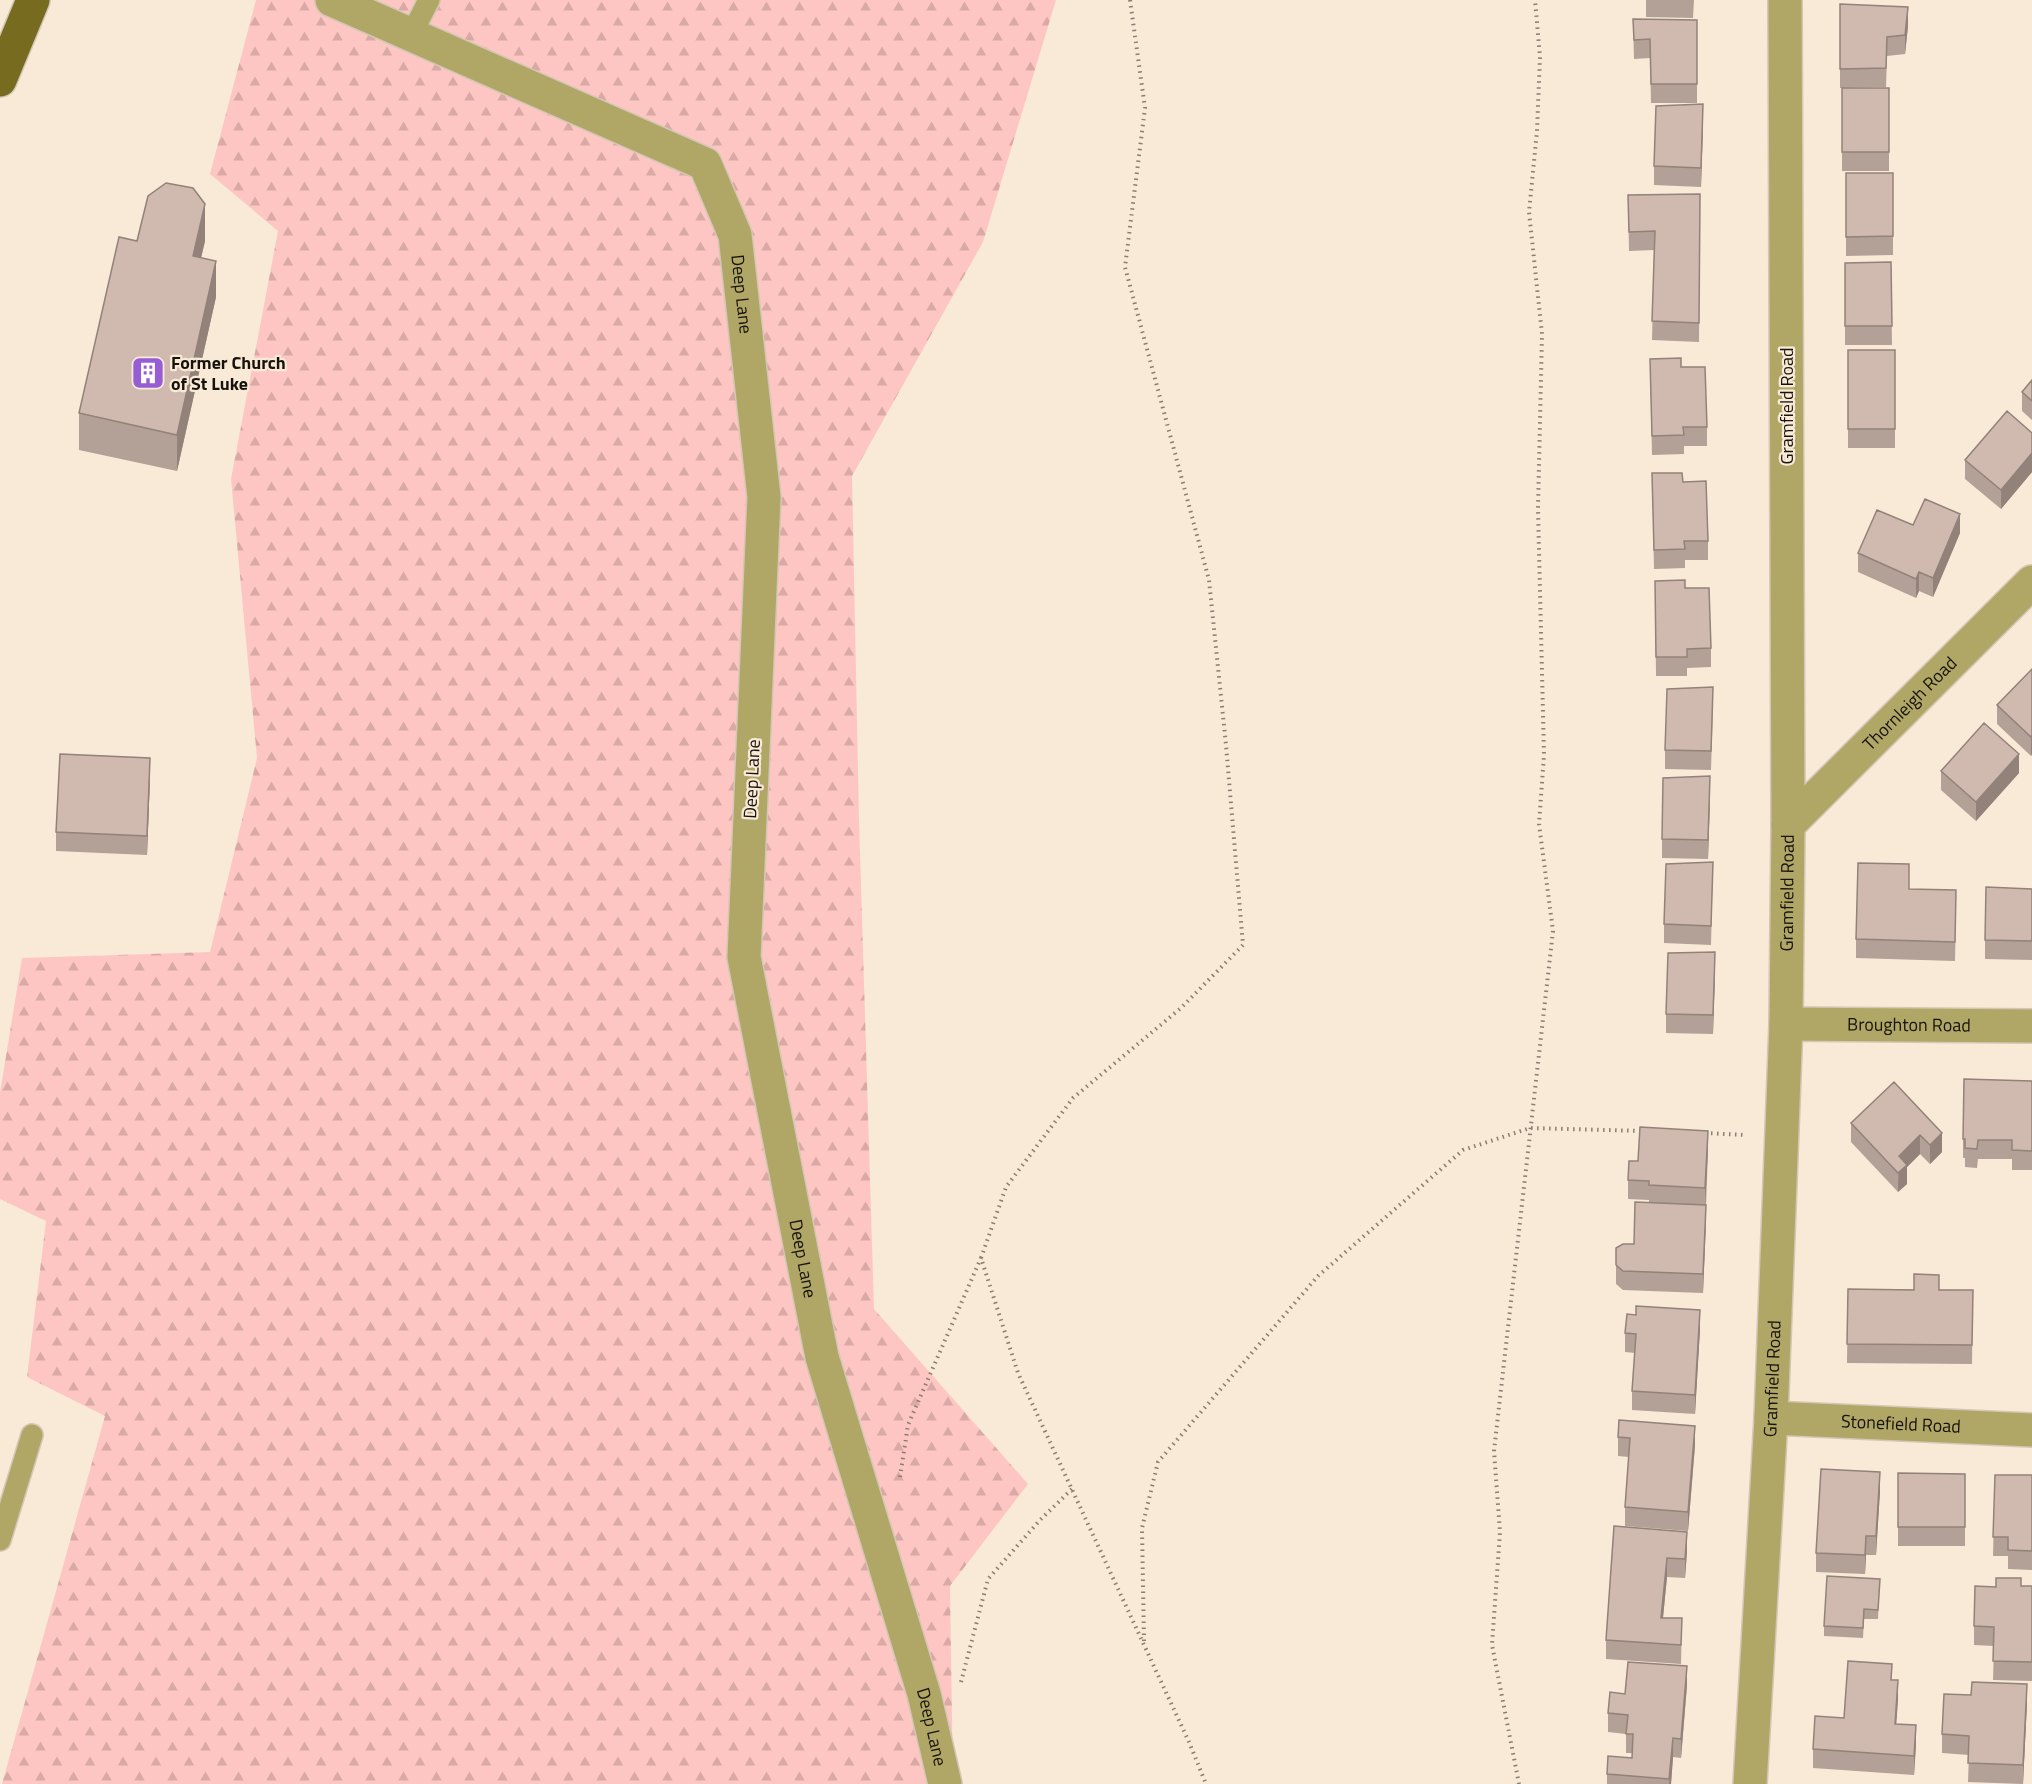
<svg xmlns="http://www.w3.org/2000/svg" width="2032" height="1784" font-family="'Titillium Web',sans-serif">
  <defs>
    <pattern id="forest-firs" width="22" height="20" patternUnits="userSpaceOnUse" patternTransform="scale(1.5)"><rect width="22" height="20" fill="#fec6c2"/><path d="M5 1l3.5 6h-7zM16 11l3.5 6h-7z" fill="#d9a9a5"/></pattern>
  </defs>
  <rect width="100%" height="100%" fill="#f8ead7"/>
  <path fill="url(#forest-firs)" d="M256,0H1056L983,242L852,476L859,820L874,1309L1028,1484L950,1586L953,1784H2L105,1416L27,1377L46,1221L0,1199V1093L22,958L210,952L257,758L231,479L278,231L210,174Z"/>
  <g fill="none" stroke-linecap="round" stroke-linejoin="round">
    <g stroke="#d4c7b6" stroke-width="24">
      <path id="lane" d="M411,35L429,0
        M0,1540L32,1435"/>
    </g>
    <g stroke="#d4c7b6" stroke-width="36">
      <g id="street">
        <path id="s1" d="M332,0L705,164L735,235L764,497L744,957L822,1357L924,1694L945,1784"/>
        <path id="s2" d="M1788,825L2032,582"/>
        <path id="s3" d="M1786,1024L2032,1026"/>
        <path id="s4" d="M1771,1418L2032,1430"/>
        <path id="s5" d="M1750,1784L1771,1418L1786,1024L1788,825L1785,0"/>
      </g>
    </g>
    <g stroke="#d4c7b6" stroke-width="36">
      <path id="primary" d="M0,80L33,0"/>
    </g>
    <path stroke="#887e71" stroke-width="4" stroke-dasharray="1.5 4.5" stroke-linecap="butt" d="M1130,0L1145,108L1125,267L1209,580L1226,745L1243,945L1181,1008L1073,1098L1006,1187L981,1258L1018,1373L1189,1742L1206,1784
      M1705,1133L1745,1135
      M900,1477L908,1425L981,1258
      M1144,1641L1142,1528L1158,1462L1318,1276L1463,1150L1530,1128L1643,1131
      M961,1682L988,1579L1040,1520L1072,1489
      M1519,1784L1492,1645L1500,1532L1494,1451L1553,931L1539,824L1544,755L1538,509L1542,334L1529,212L1537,131L1540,57L1535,0"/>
    <use href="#lane" stroke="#b0a767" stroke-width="21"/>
    <use href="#street" stroke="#b0a767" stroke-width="33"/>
    <use href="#primary" stroke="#766b1e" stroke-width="33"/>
  </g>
  <path fill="#b3a096" d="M1646,0H1694L1693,18L1646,17Z
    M1840,4L1908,26L1905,54L1887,56L1886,87L1840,88Z
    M1633,19L1697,20V103H1651L1650,58L1634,59Z
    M1842,88H1889V171H1842Z
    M1703,123L1701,187L1654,185V166Z
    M1846,173H1893V255L1846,256Z
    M1700,194L1699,342L1652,340L1654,250L1629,251L1628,195Z
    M205,241L201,258L216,297L177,471L79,450V413Z
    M1891,262L1892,345H1845V263Z
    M1848,350H1895V448H1848Z
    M1650,359L1681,367L1707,427V446H1684V454L1652,455Z
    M2032,380V420L2022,411V392Z
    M2032,433V472L2001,509L1965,479V460Z
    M1652,473L1683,482L1708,541V560H1685V568L1654,569Z
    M1913,525L1960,533L1933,597L1919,591L1916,598L1858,572V553Z
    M1655,581L1685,588L1711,648V667L1687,668V676H1656Z
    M2032,669V754L2031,756L1997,724V705Z
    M1713,706L1711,770L1665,769V750Z
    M1941,771L2019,773L1976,821L1941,790Z
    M150,777L147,855L56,851V832Z
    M1710,795L1708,859L1662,858V839Z
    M1713,862L1711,945L1664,943V924Z
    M1909,889L1956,909L1955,961L1856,958V939Z
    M2032,889V960L1985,959V940Z
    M1715,971L1713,1034L1666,1033V1014Z
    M2032,1081V1170H2012V1159H1978L1977,1168L1965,1167V1158H1963V1139Z
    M1894,1082L1942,1152L1930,1164L1920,1154L1907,1167V1184L1898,1192L1851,1142V1123Z
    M1708,1150L1703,1293L1623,1290L1616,1284V1248L1634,1244L1649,1202V1200L1628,1199V1180L1638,1161Z
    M1848,1289L1973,1290L1972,1364L1847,1363Z
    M1700,1329L1695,1414L1632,1410V1391L1635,1353L1625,1352V1333Z
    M1618,1437L1695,1445L1688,1531L1625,1526V1507L1629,1457L1618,1456Z
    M1898,1473L1965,1474V1546H1898Z
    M1995,1475H2032V1570L2008,1569V1556H1993Z
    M1880,1491L1876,1555H1866L1865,1574L1816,1572V1553Z
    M1614,1526L1687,1551L1685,1578L1667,1577L1663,1618H1682L1681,1664L1606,1659V1640Z
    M1880,1579L1878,1619H1864L1863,1638L1824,1636V1626Z
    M2021,1586H2032V1681L1993,1680L1994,1646L1974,1645V1626L1996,1587Z
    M1892,1680L1898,1699L1896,1724L1916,1744L1914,1775L1813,1768V1749L1844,1718Z
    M1687,1685L1681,1758L1673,1757L1671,1784H1607V1774L1632,1758V1753H1626V1734L1608,1732V1713L1625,1694Z
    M1971,1695L2027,1703L2023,1784L1968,1782L1969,1755L1942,1753V1734Z"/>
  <path fill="#92827a" d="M1908,7V26L1905,54V35Z
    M1703,104V123L1701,187V168Z
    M205,204V241L193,292V256Z
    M216,261V297L177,471V435Z
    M2032,453V472L2001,509V490Z
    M1960,514V533L1933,597V578Z
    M1919,572V591L1916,598V579Z
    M2032,735V754L2031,756V737Z
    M2019,754V773L1976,821V802Z
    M150,758V777L147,855V836Z
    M1710,776V795L1708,859V840Z
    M1715,952V971L1713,1034V1015Z
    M1708,1131V1150L1705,1207V1188Z
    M1942,1133V1152L1930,1164V1145Z
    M1920,1135V1154L1907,1167V1184L1898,1192L1899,1156Z
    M1706,1205V1224L1703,1293V1274Z
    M1700,1310V1329L1695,1414V1395Z
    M1695,1426V1445L1688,1531V1512Z
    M1880,1472V1491L1876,1555V1536Z
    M1687,1532V1551L1685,1578V1559Z
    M1866,1536V1555L1865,1574V1555Z
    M1667,1558V1577L1661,1637V1618Z
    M1687,1666V1685L1681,1758V1739Z
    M1898,1680V1699L1895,1743V1724Z
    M2027,1684V1703L2023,1784V1765Z
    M1916,1725V1744L1914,1775V1756Z
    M1673,1738V1757L1671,1784H1669Z"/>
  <path fill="#d0baaf" stroke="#92827a" stroke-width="1.5" d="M1840,4L1908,7L1905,35L1887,37L1886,68L1840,69Z
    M1633,19L1697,20V84H1651L1650,39L1634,40Z
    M1842,88H1889V152H1842Z
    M1703,104L1701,168L1654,166L1656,106Z
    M1846,173H1893V236L1846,237Z
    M166,183L193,188L205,204L193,256L216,261L177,435L79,413L119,237L137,241L148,196Z
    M1700,194L1699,323L1652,321L1655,231L1629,232L1628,195Z
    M1891,262L1892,326H1845V263Z
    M1848,350H1895V429H1848Z
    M1681,358V367H1705L1707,427H1683L1684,435L1652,436L1650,359Z
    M2032,380V401L2022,392Z
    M2007,411L2032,433V453L2001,490L1965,460Z
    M1652,473H1682L1683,482L1706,481L1708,541H1684L1685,549L1654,550Z
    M1925,499L1960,514L1933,578L1919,572L1916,579L1858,553L1877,510L1913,525Z
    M1685,580V588H1709L1711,648L1687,649V657H1656L1655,581Z
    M2032,669V735L2031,737L1997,705Z
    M1713,687L1711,751L1665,750L1667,689Z
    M1984,723L2019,754L1976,802L1941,771Z
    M60,754L150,758L147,836L56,832Z
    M1710,776L1708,840L1662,839L1663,778Z
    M1713,862L1711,926L1664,924L1666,864Z
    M1858,863L1909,864V889L1956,890L1955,942L1856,939Z
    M1986,887L2032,889V941L1985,940Z
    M1715,952L1713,1015L1666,1014L1668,953Z
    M1964,1079L2032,1081V1151L2012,1150V1140H1978L1977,1149L1965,1148V1139H1963Z
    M1894,1082L1942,1133L1930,1145L1920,1135L1899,1156L1907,1165L1898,1173L1851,1123Z
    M1640,1127L1708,1131L1705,1188L1649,1185V1181L1628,1180L1629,1161H1638Z
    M1635,1202L1706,1205L1703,1274L1623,1271L1616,1265V1248L1623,1244H1634Z
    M1914,1274L1939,1275V1290H1973L1972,1345L1847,1344L1848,1289L1914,1290Z
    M1636,1306L1700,1310L1695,1395L1632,1391L1636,1334L1625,1333L1627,1314L1636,1315Z
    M1619,1420L1695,1426L1688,1512L1625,1507L1630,1438L1618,1437Z
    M1821,1469L1880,1472L1876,1536H1866L1865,1555L1816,1553Z
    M1898,1473L1965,1474V1527H1898Z
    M1995,1475H2032V1551L2008,1550V1537H1993Z
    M1614,1526L1687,1532L1685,1559L1667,1558L1661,1618H1682L1681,1645L1606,1640Z
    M1827,1576L1880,1579L1878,1610L1864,1609L1863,1628L1824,1626Z
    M1996,1578H2021V1586H2032V1662L1993,1661L1994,1627L1974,1626L1975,1586L1996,1587Z
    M1848,1661L1892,1664L1891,1680H1898L1895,1724L1916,1725L1914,1756L1813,1749L1815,1716L1844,1718Z
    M1628,1662L1687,1666L1681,1739L1673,1738L1669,1779L1607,1774L1608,1756L1632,1758L1633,1734H1626L1628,1715L1608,1713L1610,1692L1625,1694Z
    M1972,1682L2027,1684L2023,1765L1968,1763L1969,1736L1942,1734L1944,1694L1971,1695Z"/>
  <defs>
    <g id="building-square" transform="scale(1.725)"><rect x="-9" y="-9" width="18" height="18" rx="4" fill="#975dd4" stroke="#f8ead7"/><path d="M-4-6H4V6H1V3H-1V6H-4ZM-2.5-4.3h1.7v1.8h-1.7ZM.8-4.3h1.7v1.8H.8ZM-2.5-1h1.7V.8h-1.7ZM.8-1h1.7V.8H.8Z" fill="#fff"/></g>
  </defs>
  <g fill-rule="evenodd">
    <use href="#building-square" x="148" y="373"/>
  </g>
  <g text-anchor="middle" stroke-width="4.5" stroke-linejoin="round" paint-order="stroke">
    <g font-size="18" fill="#17120b" stroke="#f8ead7">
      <text dy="6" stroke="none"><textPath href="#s1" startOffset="544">Deep Lane</textPath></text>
      <text transform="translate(1787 406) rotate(-90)" y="6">Gramfield Road</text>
      <text dy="6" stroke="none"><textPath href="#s2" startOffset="172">Thornleigh Road</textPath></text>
      <text transform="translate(752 779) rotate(-87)" y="6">Deep Lane</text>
      <text dy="6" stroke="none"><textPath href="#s5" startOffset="892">Gramfield Road</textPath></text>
      <text dy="6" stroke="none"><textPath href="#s3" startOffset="123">Broughton Road</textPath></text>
      <text dy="6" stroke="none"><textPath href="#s1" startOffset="1516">Deep Lane</textPath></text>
      <text dy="6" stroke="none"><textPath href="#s5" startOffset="406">Gramfield Road</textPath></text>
      <text dy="6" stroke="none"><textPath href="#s4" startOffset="130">Stonefield Road</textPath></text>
      <text dy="6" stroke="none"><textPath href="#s1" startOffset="2002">Deep Lane</textPath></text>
    </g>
    <g font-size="18" font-weight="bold" fill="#17120b" stroke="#f8ead7" text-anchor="start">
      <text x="171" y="369">Former Church<tspan x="171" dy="21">of St Luke</tspan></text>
    </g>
  </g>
</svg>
